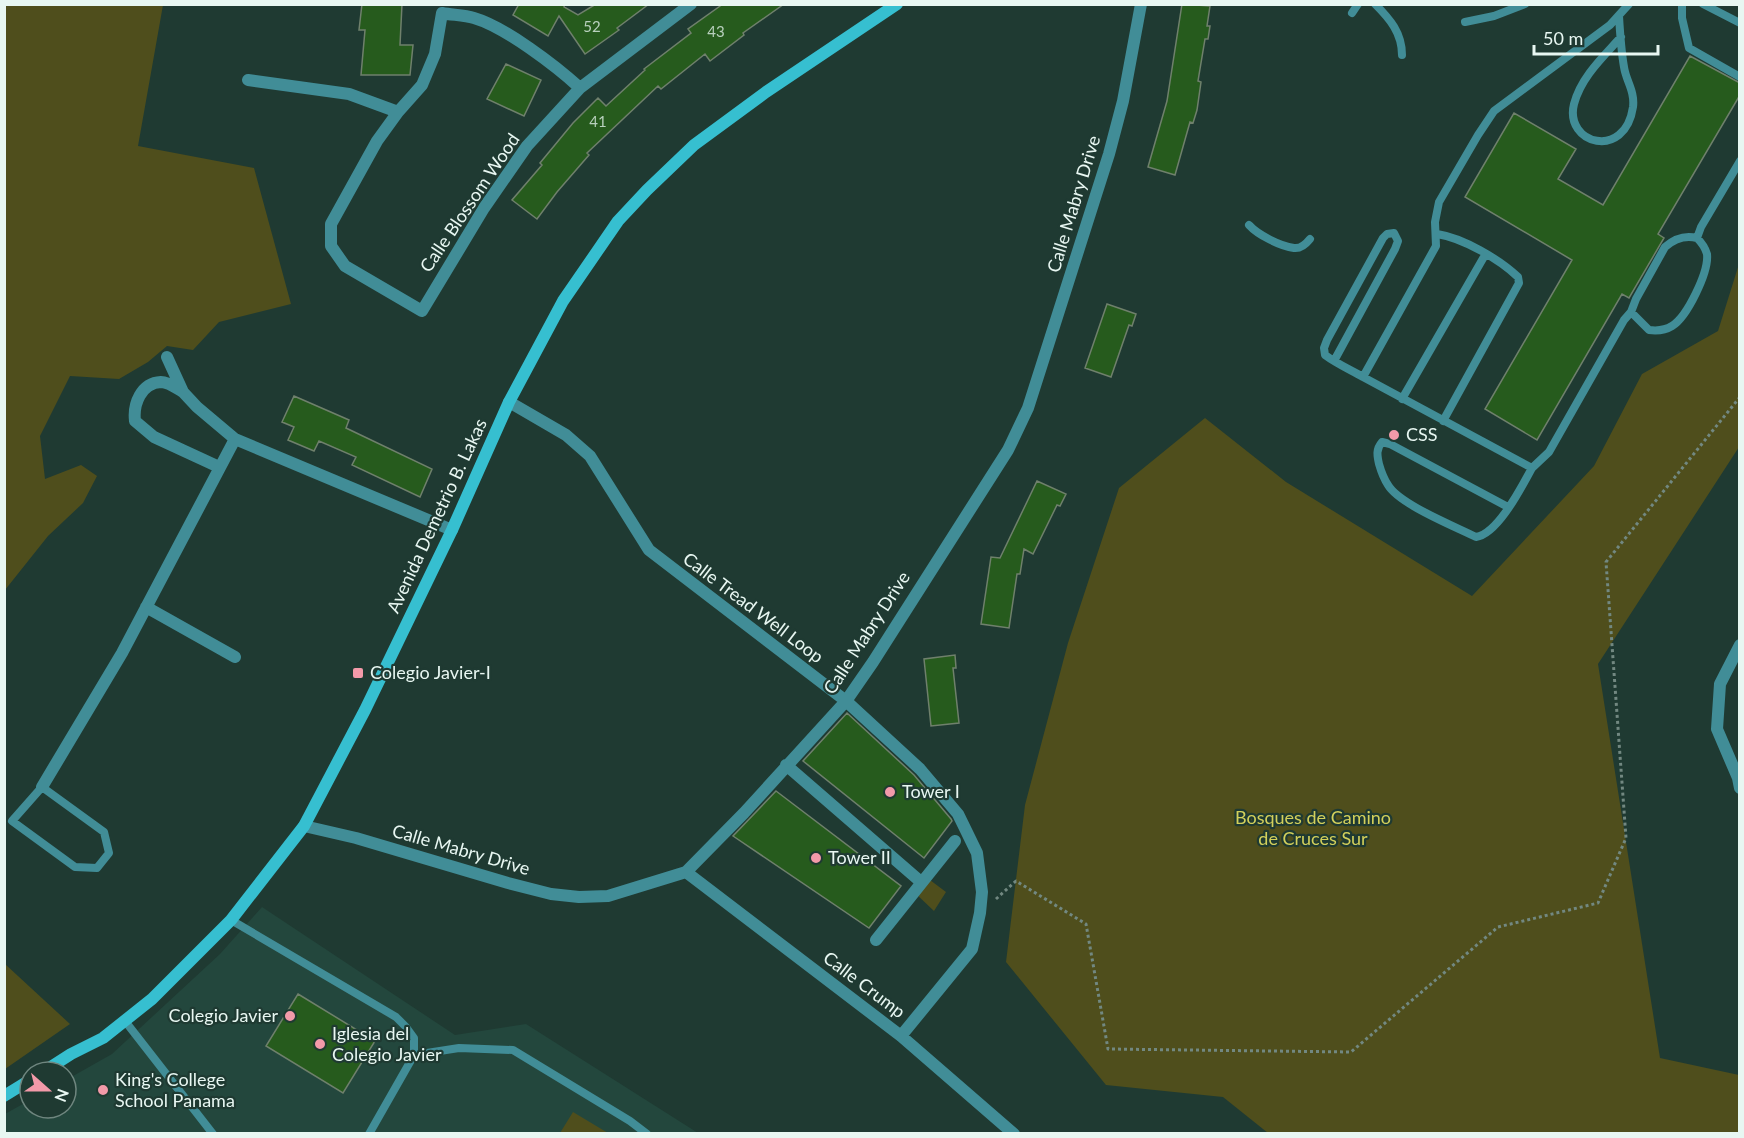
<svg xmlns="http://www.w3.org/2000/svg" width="1744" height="1138" font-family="Lato,sans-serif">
  <rect width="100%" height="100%" fill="#1f3a32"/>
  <path fill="#23473d" d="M262,907L455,1035L526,1024L698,1133L5,1134V1114L30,1100V1108H66V1080L112,1054L220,954Z"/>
  <path fill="#4f4e1c" d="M5,4L163,5L138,146L254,168L291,304L219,322L193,350L167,346L148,362L119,379L70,376L40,436L45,479L81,465L97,476L83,503L48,536L5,590Z
    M1739,264V447L1598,664L1660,1058L1739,1075V1133H1268L1223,1097L1106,1085L1006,962L1025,805L1068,643L1119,488L1205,418L1286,482L1472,596L1594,466L1642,374L1718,331Z
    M926,877L946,892L934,911L914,892Z
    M5,964L70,1024L5,1069H4Z
    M573,1112L608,1133H560Z"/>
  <path fill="#265b1d" stroke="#6f806c" stroke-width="1.5" d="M362,4H402L400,45H413L410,75H361L365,30H359Z
    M519,4H565L564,7L578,15L596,4H649L617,28L619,30L585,54L559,16L548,36L513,15Z
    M723,4H784L743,33L744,35L710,61L705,54L661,89L658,86L587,153L589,155L557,192L537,219L512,200L542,165L540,163L573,123L598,98L606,106L645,70L644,69L691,33L688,29Z
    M1182,4L1210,6L1207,26H1210L1208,39H1205L1198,81L1201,82L1197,110L1193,123L1190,122L1175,175L1148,167L1167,101Z
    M1690,56L1740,83V95L1658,234L1664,238L1629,298L1622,294L1537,440L1485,409L1572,260L1465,197L1514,113L1576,149L1558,179L1603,205Z
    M506,64L541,80L524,116L487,99Z
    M1107,304L1136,314L1132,326L1129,325L1111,377L1085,368Z
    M294,396L349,420L346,428L432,469L420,497L352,465L356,457L319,441L314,451L288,440L294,427L282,422Z
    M1037,481L1066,494L1060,506L1057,505L1033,554L1024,549L1020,574H1017L1009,628L981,624L991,557L1000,558Z
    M955,655L956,668H953L959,723L931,726L924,659Z
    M847,713L914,775L951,819L952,821L924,858L803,761Z
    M776,791L901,886L869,928L733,836Z
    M298,994L375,1041L343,1093L266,1046Z"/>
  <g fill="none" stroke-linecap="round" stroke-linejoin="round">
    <path stroke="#728881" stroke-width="3" stroke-dasharray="3 3" stroke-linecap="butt" d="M996,899L1016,881L1086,924L1108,1049L1351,1052L1498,927L1598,903L1626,838L1606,562L1740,397"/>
    <path stroke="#418d97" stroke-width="8" d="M1375,4C1390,19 1402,33 1402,55
      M1629,4L1610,25L1494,111L1478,135L1439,202L1435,222L1436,246L1363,377L1532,468L1549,452L1624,320L1631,312L1636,299L1665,247C1674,239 1685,235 1697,238L1701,227L1740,161
      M1682,4V18L1689,48L1740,77
      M1703,4L1740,23
      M1352,13L1358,4
      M1619,16C1620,33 1621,50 1624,67C1626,81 1635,91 1633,107C1625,161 1564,144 1574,104C1581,77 1603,57 1621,37
      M1465,22L1494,16L1525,4
      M1249,225C1258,235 1280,246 1294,248C1301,249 1306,244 1310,239
      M1437,234C1463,238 1499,259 1518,277L1519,283L1443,421
      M1631,312L1649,330C1657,331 1664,331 1672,326C1687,317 1709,272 1707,254C1705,247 1702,243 1697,238
      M1334,361L1395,249L1398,241L1394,233L1387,234L1383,238L1327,340L1324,348L1325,355C1337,364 1351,370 1363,377
      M1402,399L1485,255
      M1508,507L1390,444L1382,442C1376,449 1377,455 1379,464C1381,471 1384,479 1388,485C1399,504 1454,526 1476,537C1498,534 1522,486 1532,468
      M42,787L104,832L109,853L97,868L75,867L12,821Z
      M231,920L396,1017L406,1027L414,1038V1055L369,1134
      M125,1021L213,1134
      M414,1055L459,1048L513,1050L630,1121L647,1134"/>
    <path stroke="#418d97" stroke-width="12" d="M442,13L435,54L422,85L398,112L377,141L331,224V246L345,266L422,311L484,208L527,146L580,88L691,4
      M442,13C452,15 464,15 474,18C505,27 556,66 580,88
      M248,80L349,94L398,112
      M167,357L183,392L197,407L235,439L452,530
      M183,392C176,388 169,382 161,382C141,383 133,404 135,421L154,437L219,467
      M509,402L566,435L590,456L649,550L846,701L920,769L958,814L977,853L982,892L980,913L972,949L901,1036
      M146,607L235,657
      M1740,645L1720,684L1717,729L1738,778L1740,788
      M786,765L921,882
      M42,787L122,653L235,439
      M304,826L356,838L508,883L551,894L579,897L608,896L686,872L744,813L846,701L873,662L1008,450L1028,408L1109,154L1123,101L1141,4
      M686,872L901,1036L1014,1134
      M876,940L955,841"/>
    <path stroke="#36bfd0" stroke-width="12" d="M43,1072L71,1054L103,1038L152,999L231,920L304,826L365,710L452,530L509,402L563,301L618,221L647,190L694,145L766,92L897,4
      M4,1096L30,1080"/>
  </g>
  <g fill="#f39aa9" stroke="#1f3a32" stroke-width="2">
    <circle cx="1394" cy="435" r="6"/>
    <rect x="352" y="667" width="12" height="12" rx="3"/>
    <circle cx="890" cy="792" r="6"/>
    <circle cx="816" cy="858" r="6"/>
    <circle cx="290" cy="1016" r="6"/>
    <circle cx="320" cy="1044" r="6"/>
    <circle cx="103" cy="1090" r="6"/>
  </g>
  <g text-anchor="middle" stroke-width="4.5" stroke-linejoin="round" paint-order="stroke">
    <g font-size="15" fill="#b8d0bd">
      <text x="592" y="32">52</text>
      <text x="716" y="37">43</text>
      <text x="598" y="127">41</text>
    </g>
    <g font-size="18" fill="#e8f7f2" stroke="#1f3a32">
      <text transform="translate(470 203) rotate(-56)" y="6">Calle Blossom Wood</text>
      <text transform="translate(1074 204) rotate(-73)" y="6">Calle Mabry Drive</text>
      <text transform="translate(437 516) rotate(-65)" y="6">Avenida Demetrio B. Lakas</text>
      <text transform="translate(753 608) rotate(37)" y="6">Calle Tread Well Loop</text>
      <text transform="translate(867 633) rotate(-57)" y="6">Calle Mabry Drive</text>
      <text transform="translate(461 850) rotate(16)" y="6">Calle Mabry Drive</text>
      <text transform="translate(864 985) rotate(37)" y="6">Calle Crump</text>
    </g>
    <g font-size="18" fill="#e8f7f2" stroke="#1f3a32" text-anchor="start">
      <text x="1406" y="441">CSS</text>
      <text x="370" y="679">Colegio Javier-I</text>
      <text x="902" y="798">Tower I</text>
      <text x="828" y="864">Tower II</text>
      <text x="278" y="1022" text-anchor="end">Colegio Javier</text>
      <text x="332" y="1040">Iglesia del<tspan x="332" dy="21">Colegio Javier</tspan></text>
      <text x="115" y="1086">King's College<tspan x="115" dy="21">School Panama</tspan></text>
    </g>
    <g font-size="18" fill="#d3d05b" stroke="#1f3a32">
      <text x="1313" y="824">Bosques de Camino<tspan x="1313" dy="21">de Cruces Sur</tspan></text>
    </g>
  </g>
  <rect width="1744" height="1138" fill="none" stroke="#e8f7f2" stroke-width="12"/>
  <g transform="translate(48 1090) rotate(111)"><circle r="28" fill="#1f3a32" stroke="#6f867f" stroke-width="1.5"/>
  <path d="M0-4.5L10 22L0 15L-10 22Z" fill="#f39aa9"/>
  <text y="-9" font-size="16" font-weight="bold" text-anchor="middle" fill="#e8f7f2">N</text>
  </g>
  <path d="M1534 45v9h124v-9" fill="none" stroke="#e8f7f2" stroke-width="3"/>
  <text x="1543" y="45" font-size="18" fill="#e8f7f2" stroke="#1f3a32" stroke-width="4.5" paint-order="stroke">50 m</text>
</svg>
